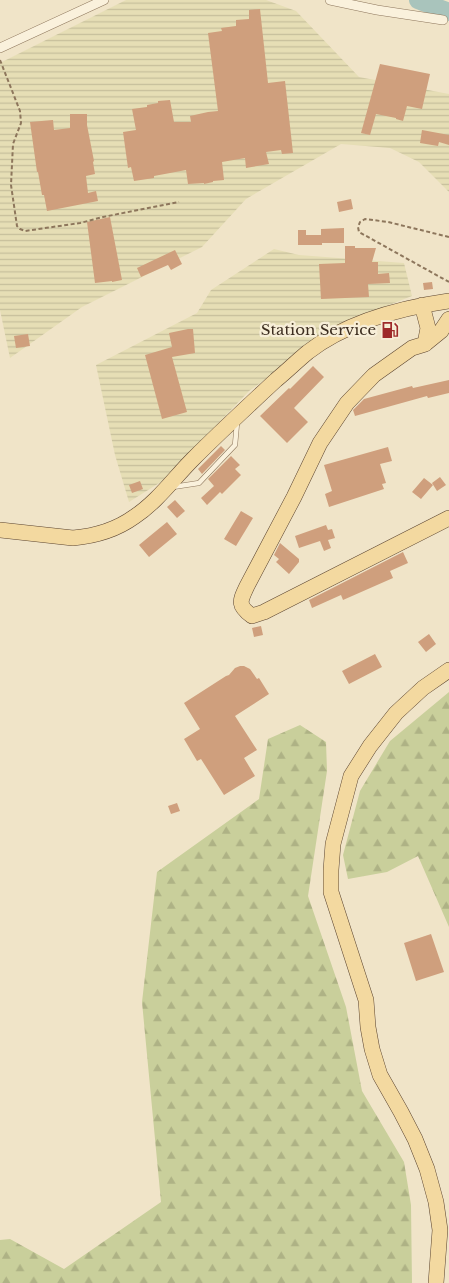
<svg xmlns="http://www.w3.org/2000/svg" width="449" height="1283" font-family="'Libre Baskerville',serif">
  <defs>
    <pattern id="farmland-rules" width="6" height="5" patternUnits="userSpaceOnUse" patternTransform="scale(1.25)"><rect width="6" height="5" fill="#e6deb5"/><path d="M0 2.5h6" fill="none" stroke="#c6bf9b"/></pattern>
    <pattern id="forest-firs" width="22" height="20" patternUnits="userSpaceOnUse" patternTransform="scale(1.25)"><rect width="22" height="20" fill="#c9cf9b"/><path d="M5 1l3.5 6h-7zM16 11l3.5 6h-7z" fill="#aeb285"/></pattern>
  </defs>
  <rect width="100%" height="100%" fill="#f0e4c8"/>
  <path fill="url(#farmland-rules)" d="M126,0H266L296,11L359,77L449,94V192L419,162L390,148L341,144L246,199L202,247L82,307L10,358L0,310V63Z
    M274,249L299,255L404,263L412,296L346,322L249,391L164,480L129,502L115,455L96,365L197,313L211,290Z"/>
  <path fill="url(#forest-firs)" d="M449,692V927L418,856L387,872L348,879L343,855L360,791L390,741Z
    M300,725L326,742L327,771L308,896L346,1007L362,1091L404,1162L411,1205L412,1283H0V1240L10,1239L64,1269L161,1202L142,1002L157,872L259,799L268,739Z"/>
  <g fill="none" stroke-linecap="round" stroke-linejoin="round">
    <path stroke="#a9c4bc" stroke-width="18" d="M418,0L449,12"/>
  </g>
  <path fill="#cf9f7d" d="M260,9L268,83L285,81L293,153L282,154L281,150L266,152L269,164L246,168L245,158L222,162L224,180L213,181V182L204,184V183L188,184L186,170L154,176V178L134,181L131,167L128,168L123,132L136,130L132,109L147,107V105L158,103V101L170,100L174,122H191L190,116L208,112L218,111L208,33L222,31L221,28L236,26V20L249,19V10Z
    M380,64L430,74L422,109L407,106L403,121L396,119V118L376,114L370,135L361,133Z
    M70,114H87V125L94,161L93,162L95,174L86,176L88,193L96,191L98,201L47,211L44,195H42L38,172H37L30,122L53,120L54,130L70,128Z
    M422,130L449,135V145L439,142L438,146L420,143Z
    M351,199L353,209L339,212L337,202Z
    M110,217L122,280L112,282V281L95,283L87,222Z
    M344,228V243H322V245H298V230H306V235H321V229Z
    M345,246H355V248H376L372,262H378V274L389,273L390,283L368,284L369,297L321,299L319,264L345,263Z
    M175,250L182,264L171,270L168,265L141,277L137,268Z
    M432,282L433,289L424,290L423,283Z
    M188,329H193L195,353L172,357L187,412L162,419L145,355L172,347L169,333Z
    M28,334L30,346L16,348L14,336Z
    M313,366L324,377L294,408L308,422L287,443L260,416L289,388L290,389Z
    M449,380V393L428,398L427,396L355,416L353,410L364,399L412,386L413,388Z
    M221,446L225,450L202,474L198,469Z
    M388,447L392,461L380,464L386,483L382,484L384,489L329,507L325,494L332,491L324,465Z
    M231,456L240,465L235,469L241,475L222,494L220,492L207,505L201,498L214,486L208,479Z
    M440,477L446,485L437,491L432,483Z
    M424,478L433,485L421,499L412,492Z
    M140,481L143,489L132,493L129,485Z
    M175,500L185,511L177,518L167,507Z
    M241,511L253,518L236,546L224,539Z
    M167,522L177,534L149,557L139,545Z
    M326,525L328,530L332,529L335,538L328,540L331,548L324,551L320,541L299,548L295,536Z
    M280,543L299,559V562L289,574L276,562L279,559L274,555Z
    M403,552L408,563L390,571L393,578L343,600L341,595L312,608L309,600Z
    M261,626L263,635L254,637L252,628Z
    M429,634L436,644L426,652L418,642Z
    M375,654L382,667L349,684L342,671Z
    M240,666H244L250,669L257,679L259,678L269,694L235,716L257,750L244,758L255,776L224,795L201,759L197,761L184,739L200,729L184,703L226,676L229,675L235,668Z
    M177,803L180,811L171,814L168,806Z
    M431,934L444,972L416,981L404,943Z"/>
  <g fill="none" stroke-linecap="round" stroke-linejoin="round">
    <g stroke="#8d765c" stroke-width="5.5">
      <path id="lane" d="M173,487L199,483L235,445L237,423"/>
    </g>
    <g stroke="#8d765c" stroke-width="10">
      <path id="street" d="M330,0L377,10L443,20
        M0,48L104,0"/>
    </g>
    <g stroke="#5b4430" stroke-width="16">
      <path id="primary" d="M422,305L428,328L425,344L412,348L374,375L347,403L320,443L294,497L247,586C240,601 237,605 252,616L264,612L449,518
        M425,344L441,331L449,319
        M0,530L73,538C95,536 116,530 134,517C157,502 174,478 193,459C220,432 248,406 276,380C287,371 297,361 308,352C347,322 400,308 449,301
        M436,1283L440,1230L436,1202L427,1169L415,1139L401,1112L380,1075L372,1049L368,1027L366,1000L331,892V870L333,844L351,776L370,746L396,713L423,688L449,670"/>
    </g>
    <path stroke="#8d765c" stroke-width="2" stroke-dasharray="4 2.5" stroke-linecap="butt" d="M0,60L20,111L21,123L13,144L11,185L17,226L20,229L25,231L80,223L103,217L179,202
      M449,237L388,222L365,219L360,222L358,227L359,232L449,282"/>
    <use href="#lane" stroke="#faf1dc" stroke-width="4.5"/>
    <use href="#street" stroke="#faf1dc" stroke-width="9"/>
    <use href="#primary" stroke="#f3d9a0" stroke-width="15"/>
  </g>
  <defs>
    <g id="fuel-bare" transform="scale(1.35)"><path d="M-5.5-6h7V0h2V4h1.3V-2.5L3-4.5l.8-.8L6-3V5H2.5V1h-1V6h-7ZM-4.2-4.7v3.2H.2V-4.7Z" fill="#9e2a2b" stroke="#f7eed8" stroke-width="2.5" paint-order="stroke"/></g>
  </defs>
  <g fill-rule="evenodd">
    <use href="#fuel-bare" x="390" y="330"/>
  </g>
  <g text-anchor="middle" stroke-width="4.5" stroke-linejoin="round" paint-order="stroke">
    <g font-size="15" fill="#3d2e20" stroke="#f7eed8" text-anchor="end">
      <text x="376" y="335">Station Service</text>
    </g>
  </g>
</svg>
